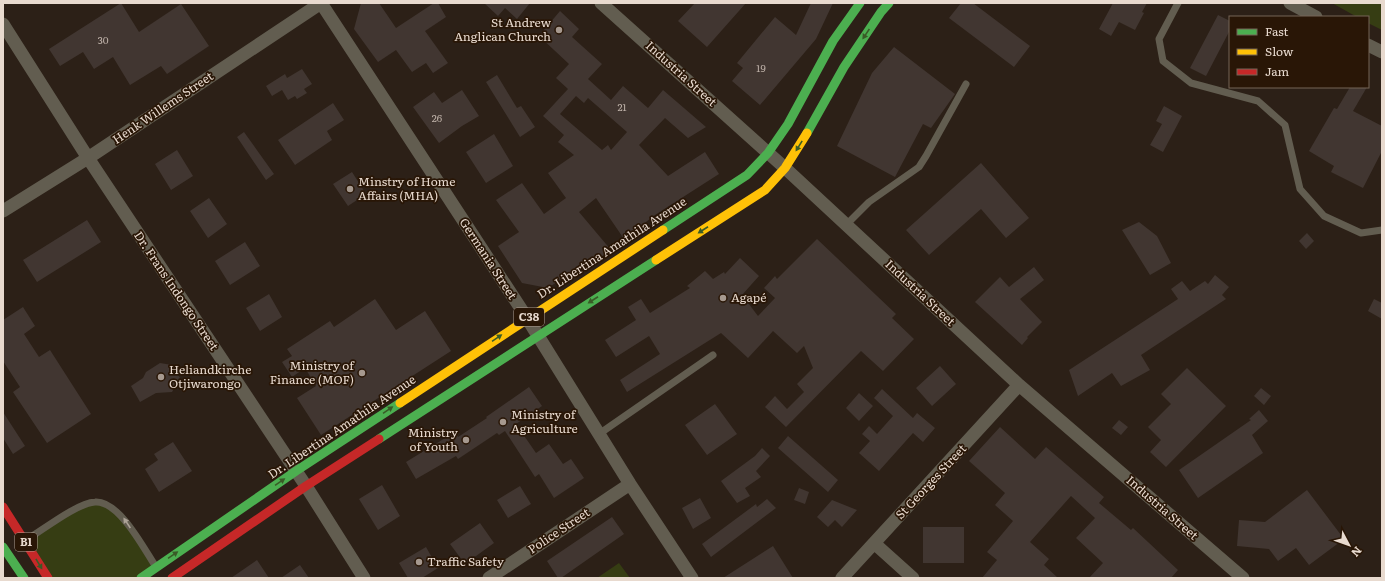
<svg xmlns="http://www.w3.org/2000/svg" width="1385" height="581" font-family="Literata,serif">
  <rect width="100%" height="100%" fill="#2c2017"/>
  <path fill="#363d13" d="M1332,3H1382V30L1368,23V17H1357Z
    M96,501L111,507L156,567L141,578H48L25,541L78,507Z
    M619,563L630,578H597Z"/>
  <path fill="#413631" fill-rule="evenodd" d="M121,3L139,32L181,4L209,46L167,74L161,66L130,85L113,57L94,69L83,52L60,66L49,49Z
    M361,3H379L396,28L434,3H438L446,17L425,31L448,63L433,73L426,63L412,72L396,50L378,62L354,29Z
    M484,3H530L517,19L505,8L498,16Z
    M695,3H746L707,47L678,21Z
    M811,3H833L816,39L760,105L732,81L743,68L737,63L775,17L796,35Z
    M961,3H973L1030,46L1014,67L949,18Z
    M1113,3H1147L1142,12L1144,13L1135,30L1119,22L1111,36L1099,29Z
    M560,11L579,29L572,37L602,64L588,79L611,100L623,86L648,108L663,90L706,127L688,138L665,118L639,145L668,176L705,152L719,174L655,215L624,239L596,198L579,212L611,250L601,257L599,254L548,288L522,283L498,246L519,232L496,200L522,183L544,214L566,198L548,173L574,155L558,142L564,135L543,116L568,89L556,78L569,64L539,36ZM576,96L584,103L588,98L627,132L611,150L608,145L602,150L560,114Z
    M1218,15L1230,21V30L1206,76L1190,68Z
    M894,47L955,94L931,128L923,124L895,177L837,146L872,73Z
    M302,69L312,84L304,89L307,93L297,99L295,96L288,100L282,90L272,96L266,86L285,74L287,78Z
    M497,75L517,108L521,106L535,127L520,137L486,82Z
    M1350,87H1367L1353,111L1382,126V151L1363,188L1331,172L1334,166L1309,151L1334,108L1337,109Z
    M462,90L479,116L462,126L439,143L413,107L434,92L442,103Z
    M333,103L344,120L327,131L332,140L295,165L278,140Z
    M1164,106L1182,116L1163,152L1150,145L1162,124L1156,121Z
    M244,132L274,174L266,180L237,137Z
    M494,134L513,166L486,183L466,152Z
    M177,150L193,176L171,190L155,164Z
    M981,163L1029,218L1006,238L981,209L929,255L906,230Z
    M352,172L366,194L348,206L333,184Z
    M209,198L227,224L208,238L190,211Z
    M87,220L101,242L37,282L23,260Z
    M1139,222L1157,236L1171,263L1150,275L1122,230Z
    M1307,233L1314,241L1306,249L1299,241Z
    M817,239L896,314L892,318L914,339L883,371L861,351L786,427L765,407L775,396L787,409L804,392L797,384L813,368L804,346L797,353L773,331L748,358L721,333L627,392L620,380L660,354L649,336L616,357L605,340L636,320L628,307L641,299L650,313L690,288L687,286L705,271L713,279L724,272L725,274L740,258L759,276L742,295L758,316L775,298L764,288L775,276L777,279Z
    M245,242L260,266L230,285L215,261Z
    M1034,267L1044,280L1020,299L1042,322L1027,337L1028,338L1022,345L975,302L1000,277L1009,287Z
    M1215,275L1229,287L1222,295L1226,299L1141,355L1150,370L1121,386L1112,373L1078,396L1069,370L1178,299L1171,289L1182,281L1190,291L1205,281L1208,284Z
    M269,294L282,317L260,331L246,308Z
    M375,299L396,330L425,311L451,351L321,435L297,398L316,386L305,368L292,377L282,362L292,356L287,349L330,321L334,327Z
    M1374,299L1382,303V319L1368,311Z
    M23,307L35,326L24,334L39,357L50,350L91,414L47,443L13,392L20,387L3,361V320Z
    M160,363L172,365L180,378L172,392L156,393L140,402L131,386L143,378L146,372Z
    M940,366L956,384L932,406L916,388Z
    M1187,368L1226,406L1166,467L1150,452L1161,440L1148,427L1171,404L1161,394Z
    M529,387L542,406L516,424L536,453L549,444L563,464L571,459L584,478L554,498L539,474L535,477L505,431L499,435L497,433L458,459L456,456L416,479L406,462L455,432L458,437L487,418L486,417Z
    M1261,388L1271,396L1264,405L1254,396Z
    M882,389L913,418L917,413L935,428L923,442L913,433L879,471L859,453L870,441L862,434L869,426L877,434L893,416L874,398Z
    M859,393L873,406L859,421L846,408Z
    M715,404L737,434L707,455L685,425Z
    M1259,410L1268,421L1252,435L1263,453L1198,498L1179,470L1251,420L1249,419Z
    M3,412L25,446L13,454L3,438Z
    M1119,420L1128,427L1121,435L1112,428Z
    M1000,427L1035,459L1046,447L1104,497L1099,503L1131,530L1133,528L1178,570L1171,578H1089L1103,563L1076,538L1095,518L1071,496L1030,542L1049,559L1044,565L1058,578H982L997,560L987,552L1013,521L995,505L1005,493L969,461Z
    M788,436L838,480L828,492L778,448Z
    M173,442L192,471L159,492L145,469L158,460L154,454Z
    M762,448L770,456L756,471L761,477L745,488L750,496L737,503L721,481L755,456Z
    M382,485L400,516L378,530L359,499Z
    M520,486L531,504L508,518L497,500Z
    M799,488L809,492L805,504L794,500Z
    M1307,490L1344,539L1309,565L1296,548L1278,561L1269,549L1237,546L1239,520L1265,522Z
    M700,498L711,518L693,529L682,508Z
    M767,499L776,508L711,557L702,544L756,504L757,507Z
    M832,500L857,510L842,527L835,520L828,527L817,517Z
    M612,517L624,534L561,578H558L547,561Z
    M480,523L494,543L465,564L450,544Z
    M923,527H964V563H923Z
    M773,546L793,578H723Z
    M426,547L438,568L422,578H408L399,563Z
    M257,560L269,578H231Z
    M300,565L309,578H281Z"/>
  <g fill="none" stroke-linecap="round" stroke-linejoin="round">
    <path stroke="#625d50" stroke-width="7" d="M1178,3L1159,39L1163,61L1191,83L1258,101L1285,125L1300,189L1324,216L1361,233L1382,230
      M846,225L869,202L919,167L926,156L966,84
      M599,434L713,355
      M26,540C43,530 77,503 95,502C119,500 144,549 156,567"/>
    <path stroke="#625d50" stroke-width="13" d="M321,3L527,318L630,484L692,578
      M601,3L785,168L1019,385L1243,578
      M1290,3L1316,17
      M3,24L88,158L306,486L364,578
      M1368,45L1382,52
      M3,211L88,158L321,3
      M874,543L913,578
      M489,578L630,484
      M842,578L1019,385"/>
    <path stroke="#4caf50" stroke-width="9" d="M807,133L844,67L881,12L889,3
      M663,230L747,175L768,153L788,124L833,41L860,3
      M379,439L656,260
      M3,547L24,578
      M141,578L296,471L400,403"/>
    <path stroke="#ffc107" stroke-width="9" d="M656,260L765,190L785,168L807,133
      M400,403L663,230"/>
    <path stroke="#c62828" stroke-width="9" d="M3,507L48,578
      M172,578L306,486L379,439"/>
  </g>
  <defs><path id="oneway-solid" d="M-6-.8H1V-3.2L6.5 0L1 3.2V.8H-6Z"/></defs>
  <g fill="#395b27">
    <use href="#oneway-solid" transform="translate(866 34) rotate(124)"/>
    <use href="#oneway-solid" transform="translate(799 146) rotate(122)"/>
    <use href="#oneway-solid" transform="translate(703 230) rotate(147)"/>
    <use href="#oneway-solid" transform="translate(593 300) rotate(147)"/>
    <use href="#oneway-solid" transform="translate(497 338) rotate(-34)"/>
    <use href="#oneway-solid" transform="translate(388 410) rotate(-34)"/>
    <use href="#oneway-solid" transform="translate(280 482) rotate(-34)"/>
    <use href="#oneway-solid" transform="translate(173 555) rotate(-34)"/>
    <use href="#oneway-solid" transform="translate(39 564) rotate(59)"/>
  </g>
  <use fill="#aca296" href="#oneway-solid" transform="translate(127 523) rotate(-124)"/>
  <g fill="#a6998f" stroke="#291606" stroke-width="1.5">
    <circle cx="559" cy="30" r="4"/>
    <circle cx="350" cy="189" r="4"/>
    <circle cx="723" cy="298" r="4"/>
    <circle cx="362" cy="373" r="4"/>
    <circle cx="161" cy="377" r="4"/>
    <circle cx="503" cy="422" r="4"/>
    <circle cx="466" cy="440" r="4"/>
    <circle cx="419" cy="562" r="4"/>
  </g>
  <g text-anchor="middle" stroke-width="3.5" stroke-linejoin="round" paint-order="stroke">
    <g font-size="10" fill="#beb1a8">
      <text x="103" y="44">30</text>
      <text x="761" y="72">19</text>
      <text x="622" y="111">21</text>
      <text x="437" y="122">26</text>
    </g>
    <g fill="#291606" stroke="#af9f93" stroke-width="1">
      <rect x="514" y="308" width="30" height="18" rx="3"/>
      <rect x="15" y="533" width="22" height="18" rx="3"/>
    </g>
    <g font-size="11" font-weight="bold" fill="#e8dacf">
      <text x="529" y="321">C38</text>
      <text x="26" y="546">B1</text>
    </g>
    <g font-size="12" fill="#e8dacf" stroke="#291606" text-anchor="start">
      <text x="551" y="27" text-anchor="end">St Andrew<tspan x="551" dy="14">Anglican Church</tspan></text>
      <text x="358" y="186">Minstry of Home<tspan x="358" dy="14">Affairs (MHA)</tspan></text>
      <text x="731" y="302">Agapé</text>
      <text x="354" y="370" text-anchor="end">Ministry of<tspan x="354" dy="14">Finance (MOF)</tspan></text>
      <text x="169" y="374">Heliandkirche<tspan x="169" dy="14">Otjiwarongo</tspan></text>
      <text x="511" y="419">Ministry of<tspan x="511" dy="14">Agriculture</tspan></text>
      <text x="458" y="437" text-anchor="end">Ministry<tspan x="458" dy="14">of Youth</tspan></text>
      <text x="427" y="566">Traffic Safety</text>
    </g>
    <g font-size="12" fill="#e8dacf" stroke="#291606">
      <text transform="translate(681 74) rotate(42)" y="4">Industria Street</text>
      <text transform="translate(163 108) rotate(-34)" y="4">Henk Willems Street</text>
      <text transform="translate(612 248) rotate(-33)" y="4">Dr. Libertina Amathila Avenue</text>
      <text transform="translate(488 259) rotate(57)" y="4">Germania Street</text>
      <text transform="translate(176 291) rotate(56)" y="4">Dr. Frans Indongo Street</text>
      <text transform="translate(920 293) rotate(43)" y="4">Industria Street</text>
      <text transform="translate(342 427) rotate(-34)" y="4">Dr. Libertina Amathila Avenue</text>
      <text transform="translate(931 482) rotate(-47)" y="4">St Georges Street</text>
      <text transform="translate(1162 508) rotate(41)" y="4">Industria Street</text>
      <text transform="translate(559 531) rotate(-34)" y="4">Police Street</text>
    </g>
  </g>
  <rect width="1385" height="581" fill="none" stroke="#e8dacf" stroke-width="8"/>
  <rect x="1229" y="16" width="140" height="72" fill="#291606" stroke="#756456"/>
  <rect x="1237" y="29" width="20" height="6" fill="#4caf50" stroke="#756456"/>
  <text x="1265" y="36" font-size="12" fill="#e8dacf">Fast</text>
  <rect x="1237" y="49" width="20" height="6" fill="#ffc107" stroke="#756456"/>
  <text x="1265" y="56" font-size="12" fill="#e8dacf">Slow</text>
  <rect x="1237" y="69" width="20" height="6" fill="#c62828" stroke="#756456"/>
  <text x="1265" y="76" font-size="12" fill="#e8dacf">Jam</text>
  <g transform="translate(1349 545) rotate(131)" stroke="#291606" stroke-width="3" paint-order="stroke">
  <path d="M0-3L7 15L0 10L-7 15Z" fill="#e8dacf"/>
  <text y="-6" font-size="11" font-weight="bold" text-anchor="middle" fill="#e8dacf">N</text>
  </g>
</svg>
